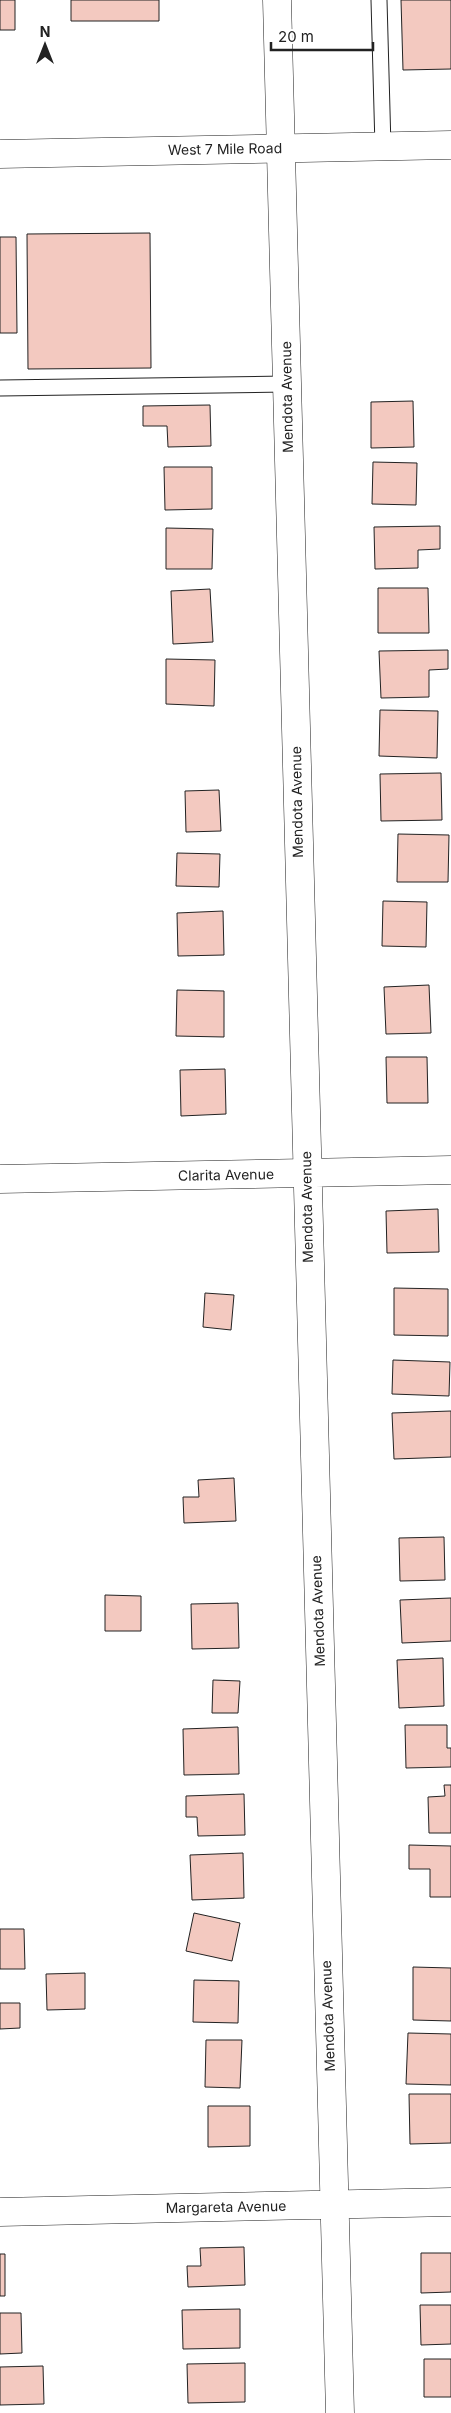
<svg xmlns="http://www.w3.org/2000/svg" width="451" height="2413" font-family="Inter,sans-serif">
  <rect width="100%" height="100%" fill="#fff"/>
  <path fill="#f3c9c0" stroke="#222" d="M0,0H15V30H0Z
    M71,0H159V21H71Z
    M401,0H451V69L403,70Z
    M150,233L151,368L28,369L27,234Z
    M0,237H16L17,333H0Z
    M413,401L414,447L371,448V402Z
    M210,405L211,446L168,447L167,426H143V406Z
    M373,462L417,463L416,505L372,504Z
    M164,467H212V509L165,510Z
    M440,526V549L418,550V568L375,569L374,527Z
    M166,528L213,529L212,569H166Z
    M378,588H428L429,633H378Z
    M210,589L213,642L173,644L171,591Z
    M448,650V669L429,670V697L381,698L379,651Z
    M166,659L215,660L214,706L166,704Z
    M380,710L438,711L437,758L379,756Z
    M441,773L442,820L381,821L380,774Z
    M219,790L221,831L186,832L185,791Z
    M398,834L449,835L448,882H397Z
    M177,853L220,854L219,887L176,886Z
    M383,901L427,902L426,947L382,946Z
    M223,911L224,955L178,956L177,913Z
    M429,985L431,1033L386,1034L384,987Z
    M177,990L224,991V1037L176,1036Z
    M386,1057H427L428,1103H387Z
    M225,1069L226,1114L181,1116L180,1070Z
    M438,1209L439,1252L387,1253L386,1211Z
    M394,1288L448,1289V1336L394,1335Z
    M205,1293L234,1295L231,1330L203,1327Z
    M393,1360L450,1362L449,1396L392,1394Z
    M451,1411V1457L394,1459L392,1413Z
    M234,1478L236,1521L184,1523L183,1497H199L198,1480Z
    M444,1537L445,1580L400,1581L399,1538Z
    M105,1595L141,1596V1631H105Z
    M451,1598V1641L402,1643L400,1600Z
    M238,1603L239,1648L192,1649L191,1604Z
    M443,1658L444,1706L399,1708L397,1660Z
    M213,1680L240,1681L238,1713H212Z
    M405,1725H447V1748H451V1767L406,1768Z
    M238,1727L239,1774L184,1775L183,1729Z
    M444,1785H451V1833H429L428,1797L445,1796Z
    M244,1794L245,1835L198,1836L197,1817H186V1796Z
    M409,1845L451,1846V1897H430V1869H409Z
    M243,1853L244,1898L192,1900L190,1855Z
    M194,1913L240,1923L232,1961L186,1951Z
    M0,1929H24L25,1969H0Z
    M413,1967L451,1968V2021L413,2020Z
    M85,1973V2009L47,2010L46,1974Z
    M194,1980L239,1981L238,2023L193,2022Z
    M0,2003H20V2028L0,2029Z
    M408,2033L451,2034V2085L406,2084Z
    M206,2040H242L240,2088L205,2087Z
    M409,2094H451V2143L410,2144Z
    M208,2106H250V2146L208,2147Z
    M244,2247L245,2285L188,2287L187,2266H201L200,2248Z
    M421,2253H451V2292L421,2293Z
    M0,2254H5V2296H0Z
    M420,2305H451V2344L421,2345Z
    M240,2309V2348L183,2349L182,2310Z
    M0,2313H21L22,2353L0,2354Z
    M424,2359H451V2397H424Z
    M245,2363V2402L188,2403L187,2364Z
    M43,2366L44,2404L0,2405V2367Z"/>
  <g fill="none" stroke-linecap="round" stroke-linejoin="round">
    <g stroke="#222" stroke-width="17">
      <path id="service" d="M379,0L383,147
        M0,388L286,384"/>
    </g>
    <g stroke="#222" stroke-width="29">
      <path id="minor" d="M277,0L340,2413
        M0,1179L451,1170
        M0,2212L451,2202"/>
    </g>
    <g stroke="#222" stroke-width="29">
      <path id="secondary" d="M0,154L451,145"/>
    </g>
    <use href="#service" stroke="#fff" stroke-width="15"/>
    <use href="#minor" stroke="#fff" stroke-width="28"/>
    <use href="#secondary" stroke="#fff" stroke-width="28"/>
  </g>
  <g text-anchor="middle" stroke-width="4" stroke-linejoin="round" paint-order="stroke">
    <g font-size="14" fill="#222" stroke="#fff">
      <text transform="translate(225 149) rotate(-1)" y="5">West 7 Mile Road</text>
      <text transform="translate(287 397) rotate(-91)" y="5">Mendota Avenue</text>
      <text transform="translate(297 802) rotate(-91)" y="5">Mendota Avenue</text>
      <text transform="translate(226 1175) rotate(-1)" y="5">Clarita Avenue</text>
      <text transform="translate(307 1207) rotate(-91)" y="5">Mendota Avenue</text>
      <text transform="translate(318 1611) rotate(-92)" y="5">Mendota Avenue</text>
      <text transform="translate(328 2016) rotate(-92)" y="5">Mendota Avenue</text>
      <text transform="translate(226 2207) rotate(-1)" y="5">Margareta Avenue</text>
    </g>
  </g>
  <g transform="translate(45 45)" stroke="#ffffff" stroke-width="4" paint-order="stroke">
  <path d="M0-4L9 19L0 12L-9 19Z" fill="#222222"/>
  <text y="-8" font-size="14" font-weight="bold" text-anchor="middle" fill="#222222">N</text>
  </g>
  <path d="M271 42v8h102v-8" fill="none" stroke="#222222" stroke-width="2.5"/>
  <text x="278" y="42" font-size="15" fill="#222222" stroke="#ffffff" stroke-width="4" paint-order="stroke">20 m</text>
</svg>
